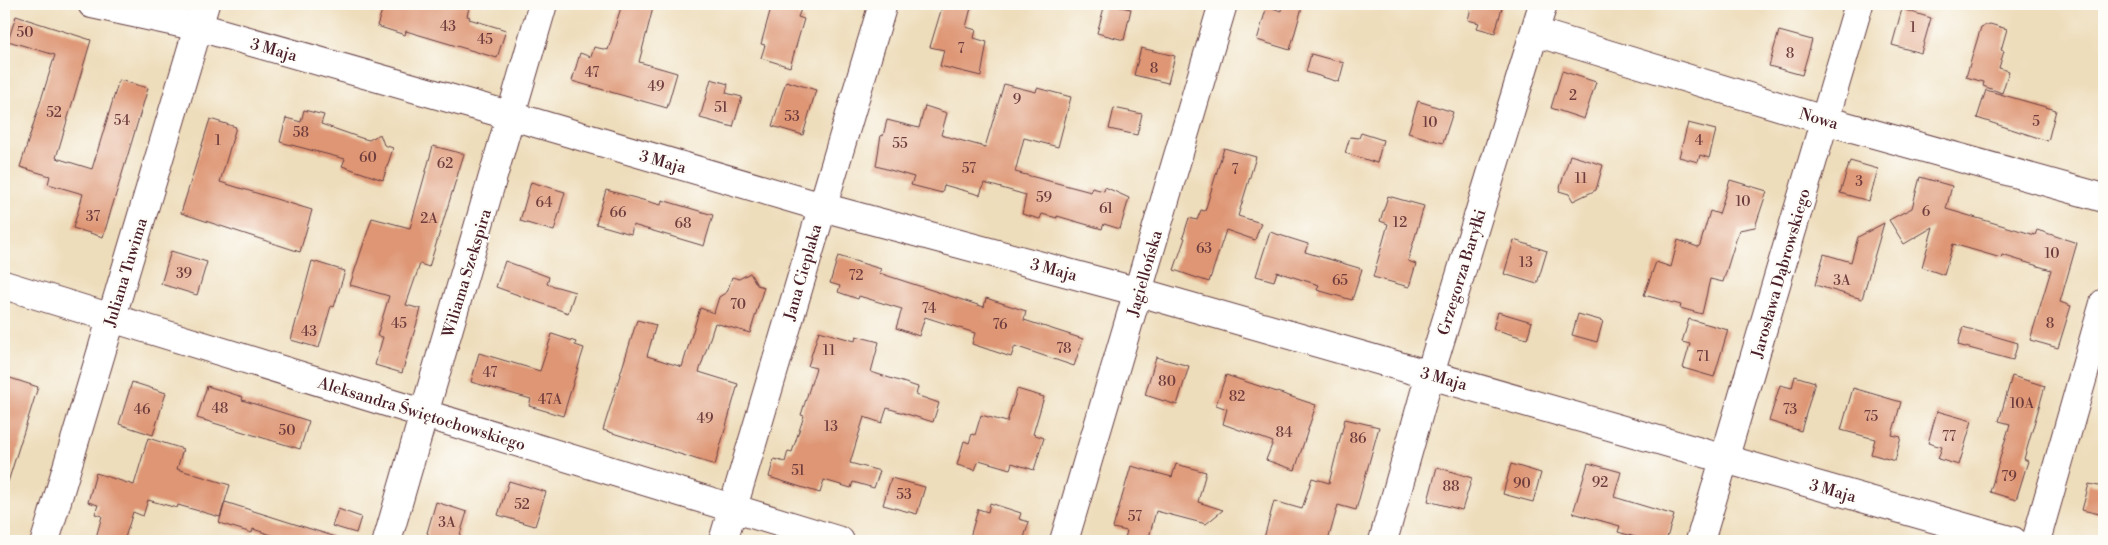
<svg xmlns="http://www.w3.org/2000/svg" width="2108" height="545" font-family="'Libre Bodoni',serif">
  <rect width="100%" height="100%" fill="#fdfcf7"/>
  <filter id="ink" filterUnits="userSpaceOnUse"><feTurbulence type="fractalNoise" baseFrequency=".02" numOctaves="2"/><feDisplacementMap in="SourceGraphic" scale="10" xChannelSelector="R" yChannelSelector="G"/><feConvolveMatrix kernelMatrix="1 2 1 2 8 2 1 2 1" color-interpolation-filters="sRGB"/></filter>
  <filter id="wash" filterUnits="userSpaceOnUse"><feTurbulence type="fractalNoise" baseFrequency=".0096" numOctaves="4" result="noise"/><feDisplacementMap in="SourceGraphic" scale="20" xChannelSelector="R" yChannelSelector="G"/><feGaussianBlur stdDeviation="1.12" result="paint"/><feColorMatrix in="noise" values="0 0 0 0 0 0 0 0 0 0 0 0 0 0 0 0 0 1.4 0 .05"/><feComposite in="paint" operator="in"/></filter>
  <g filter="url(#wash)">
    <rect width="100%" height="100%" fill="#edb"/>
    <g id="blocks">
      <path fill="#de9674" d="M384,4H470L467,16L470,17L469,19L506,30L497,58L406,31L405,35L377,26Z
        M622,4H654L639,62L677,73L667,108L572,81L580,53L591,57L594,47L608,50Z
        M772,4H803L798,17L804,19L790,67L761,58L765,45L761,44Z
        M943,4H972L966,27L976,30L974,38L987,42L981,76L940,66L944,50L930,47Z
        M1105,4L1131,9L1124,40L1097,33Z
        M1282,4H1303L1290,50L1257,40L1267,6L1281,11Z
        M1472,4H1503L1495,33L1477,28L1479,23L1468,20Z
        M1902,9L1931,18L1921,53L1892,45Z
        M16,16L91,40L56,158L92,169L119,80L148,88L103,237L73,228L83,194L48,184L50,176L20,167L55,55L8,41Z
        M1990,24L2007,29L2001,50L2004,51L1999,68L2009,71L2002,93L1983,86L1984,82L1966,77L1981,27Z
        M1779,31L1812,40L1802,75L1769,66Z
        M1141,48L1175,56L1168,83L1134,75Z
        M1311,54L1344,63L1339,82L1306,72Z
        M1562,71L1596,82L1584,119L1551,108Z
        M711,79L728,84L726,93L742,97L733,127L700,118Z
        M786,81L816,90L803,135L772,126Z
        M1004,84L1036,92L1037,88L1071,97L1058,147L1024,138L1015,172L1091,192L1092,188L1104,191L1105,187L1129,198L1120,229L1104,224L1102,229L1057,216V218L1042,214L1040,219L1022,214L1026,195L984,183L980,195L944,185L942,193L911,185L914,177L876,166L881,135L883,136L887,120L919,128L925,106L947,113L941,135L985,147Z
        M1986,90L2056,110L2048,141L1977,118Z
        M1418,101L1453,112L1443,143L1408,133Z
        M1114,108L1142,114L1137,135L1109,129Z
        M304,110L324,115L321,124L361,138L369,140L380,134L384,145L393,148L383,180L342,166L345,159L280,142L286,118L301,122Z
        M210,119L236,127L220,182L312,210L300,252L181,213Z
        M1688,123L1716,130L1709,158L1700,155L1698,162L1679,157Z
        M1361,133L1383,140L1377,163L1345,153L1350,137L1359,138Z
        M433,146L464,154L429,267L420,264L406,305L421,309L402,373L375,365L383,337L377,336L389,296L350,285L372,218L410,228Z
        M1224,148L1256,157L1238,216L1261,223L1255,240L1226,230L1209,282L1174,270L1185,238L1183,237L1189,218L1197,220L1201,210L1205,211Z
        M1570,155L1603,165L1596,190L1573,201L1569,194L1559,191Z
        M1850,161L1878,169L1869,201L1840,193Z
        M1920,177L1952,186L1946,209L2035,235L2037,230L2077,243L2060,302L2071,306L2058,348L2030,340L2051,270L2002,255L2001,258L1953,244L1944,275L1922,267L1933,227L1904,244L1889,220L1912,208Z
        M1730,180L1767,191L1755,227L1739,230L1723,282L1710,279L1702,314L1680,308L1681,305L1644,295L1656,262L1671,267L1678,240L1698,247L1700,245L1710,211L1719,214Z
        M531,182L565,192L554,231L520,221Z
        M606,190L661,205L662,200L713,215L704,246L633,225L631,234L596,224Z
        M1388,196L1424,206L1408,261L1416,264L1409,287L1373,277L1388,224L1380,221Z
        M1884,223L1862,299L1815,285L1824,254L1851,262L1858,237Z
        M1270,232L1308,244L1305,252L1362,269L1352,300L1317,290L1319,285L1277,272L1274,281L1256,276Z
        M1514,240L1547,251L1537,284L1504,274Z
        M171,251L207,262L197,295L161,284Z
        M838,256L881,269L879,273L984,307L986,298L1026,311L1024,320L1083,339L1074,366L1015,346L1011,357L972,344L975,333L925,317L919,336L896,328L902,309L859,296L858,299L838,292L840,286L830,283Z
        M312,261L345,271L334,307L331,306L319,348L291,340Z
        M505,261L549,277L547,284L575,292L568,313L496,287Z
        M750,273L757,285L764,287L750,333L715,323L699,372L738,384L715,465L603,430L637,320L656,325L647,356L682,367L700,308L714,313L719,297L727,292L732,277L739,279Z
        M1498,312L1532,322L1527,339L1493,329Z
        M1578,314L1603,321L1597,342L1572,335Z
        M1689,319L1728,330L1714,377L1683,368L1690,344L1682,342Z
        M1963,327L2018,343L2013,360L1958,345Z
        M819,331L855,341L856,336L879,342L871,372L918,387L916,395L939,403L933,422L887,408L882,423L864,417L850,463L880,471L874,488L853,482L851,488L824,480L820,493L769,477L774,459L785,462L788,451L792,452L804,416L801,415L816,368L808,366Z
        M552,334L576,342L575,345L584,348L563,416L529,406L531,399L471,382L479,353L540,371Z
        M1156,357L1189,366L1177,405L1145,395Z
        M1226,375L1316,405L1295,470L1266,460L1273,442L1223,424L1227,409L1216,405Z
        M4,376L38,387L8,482H4Z
        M1795,376L1815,382L1801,431L1769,421L1780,385L1792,388Z
        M2012,376L2045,386L2024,459L2028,461L2016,500L1990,492L2010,424L1999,421Z
        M132,382L166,393L153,435L119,424Z
        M207,386L243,397L242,400L309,421L300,449L197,418Z
        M1853,388L1901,402L1892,435L1901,437L1895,461L1871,454L1875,439L1841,430Z
        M1017,389L1044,397L1033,434L1044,438L1034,470L1012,463L1010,469L979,460L975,470L957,465L964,441L969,443L972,434L975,435L981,415L1007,422Z
        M1937,411L1972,421L1959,465L1938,459L1942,447L1928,443Z
        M1345,419L1379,427L1356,510L1338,505L1328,541H1278L1264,538L1274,501L1302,509L1312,478L1329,483Z
        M148,438L183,449L177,469L230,485L220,517L178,505L177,508L148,500L143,516L133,512L124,541H95L102,516L95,514L98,505L88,502L96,473L134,485Z
        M1588,463L1621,472L1614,497L1674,515L1666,541H1649L1618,532L1620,526L1573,513Z
        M1176,464L1206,472L1198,502L1223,510L1206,524L1156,511L1148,541L1125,538L1127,531L1113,528L1131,466L1172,477Z
        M1511,464L1541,473L1533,502L1503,494Z
        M1437,467L1472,478L1462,510L1428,501Z
        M891,478L925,487L917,514L883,505Z
        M509,481L546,492L535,526L498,515Z
        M2089,484L2104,487V515L2082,510Z
        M225,502L336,537L335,541H290L253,529L252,533L219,523Z
        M436,502L467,512L458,541H426L428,533H427Z
        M990,503L1021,513L1019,519L1029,522L1023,541H985L970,537L978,509L988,512Z
        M338,509L361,517L356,533L332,526Z"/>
    </g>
  </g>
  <g filter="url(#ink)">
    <use href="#blocks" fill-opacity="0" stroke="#633c41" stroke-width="1"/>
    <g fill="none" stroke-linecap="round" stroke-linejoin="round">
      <g stroke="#633c41" stroke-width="30">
        <path id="minor" d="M92,4L199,27L512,116L822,207L1139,292L2013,541
          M1535,32L1824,120L2104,198
          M4,285L840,541
          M45,541L205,4
          M387,541L543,4
          M723,541L883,4
          M1064,541L1223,4
          M1383,541L1430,374L1543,4
          M1700,541L1859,4
          M2036,541L2104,303"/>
      </g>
      <use href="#minor" stroke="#fff" stroke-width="28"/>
    </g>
  </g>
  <g text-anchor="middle" stroke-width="4" stroke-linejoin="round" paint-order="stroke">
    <g font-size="14" fill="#6f3d3d">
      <text x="448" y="31">43</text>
      <text x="1913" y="32">1</text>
      <text x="25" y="37">50</text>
      <text x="485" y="44">45</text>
      <text x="961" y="53">7</text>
      <text x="1790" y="58">8</text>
      <text x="1154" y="73">8</text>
      <text x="592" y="77">47</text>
      <text x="656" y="91">49</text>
      <text x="1573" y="100">2</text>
      <text x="1017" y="104">9</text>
      <text x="721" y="112">51</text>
      <text x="54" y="117">52</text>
      <text x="792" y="121">53</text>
      <text x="122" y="125">54</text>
      <text x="2036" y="126">5</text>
      <text x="1430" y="127">10</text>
      <text x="301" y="137">58</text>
      <text x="218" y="145">1</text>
      <text x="1699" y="145">4</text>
      <text x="900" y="148">55</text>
      <text x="368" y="162">60</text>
      <text x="445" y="168">62</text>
      <text x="969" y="173">57</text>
      <text x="1235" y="174">7</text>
      <text x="1581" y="183">11</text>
      <text x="1859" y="186">3</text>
      <text x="1044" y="202">59</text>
      <text x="1743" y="206">10</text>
      <text x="544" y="207">64</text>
      <text x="1106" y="213">61</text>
      <text x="1926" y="216">6</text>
      <text x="618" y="217">66</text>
      <text x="93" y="221">37</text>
      <text x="429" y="223">2A</text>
      <text x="1400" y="227">12</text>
      <text x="683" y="228">68</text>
      <text x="1204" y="253">63</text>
      <text x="2052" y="258">10</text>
      <text x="1526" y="267">13</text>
      <text x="184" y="278">39</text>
      <text x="856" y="280">72</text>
      <text x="1340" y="285">65</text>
      <text x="1842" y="285">3A</text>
      <text x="738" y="309">70</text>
      <text x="929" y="313">74</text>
      <text x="399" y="328">45</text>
      <text x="2050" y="328">8</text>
      <text x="1000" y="329">76</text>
      <text x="309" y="336">43</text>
      <text x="1064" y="353">78</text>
      <text x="829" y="355">11</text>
      <text x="1703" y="361">71</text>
      <text x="490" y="377">47</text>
      <text x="1167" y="386">80</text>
      <text x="1237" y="401">82</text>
      <text x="550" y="404">47A</text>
      <text x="2022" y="408">10A</text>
      <text x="220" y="413">48</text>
      <text x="142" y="414">46</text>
      <text x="1790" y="414">73</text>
      <text x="1871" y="421">75</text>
      <text x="705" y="423">49</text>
      <text x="831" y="431">13</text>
      <text x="287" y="435">50</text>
      <text x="1284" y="437">84</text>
      <text x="1949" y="441">77</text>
      <text x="1358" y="443">86</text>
      <text x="798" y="475">51</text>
      <text x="2009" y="481">79</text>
      <text x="1600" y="487">92</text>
      <text x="1522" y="488">90</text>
      <text x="1451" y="491">88</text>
      <text x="904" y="499">53</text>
      <text x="522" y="509">52</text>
      <text x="1135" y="521">57</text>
      <text x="447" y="527">3A</text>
    </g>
    <g font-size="16" fill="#4a1f2b" stroke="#fdfcf7">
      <text transform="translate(274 49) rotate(16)" y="6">3 Maja</text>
      <text transform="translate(1819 118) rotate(16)" y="6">Nowa</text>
      <text transform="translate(663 161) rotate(16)" y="6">3 Maja</text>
      <text transform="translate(1054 269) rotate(15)" y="6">3 Maja</text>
      <text transform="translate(125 272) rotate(-73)" y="6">Juliana Tuwima</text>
      <text transform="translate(802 272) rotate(-74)" y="6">Jana Cieplaka</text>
      <text transform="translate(1461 272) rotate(-73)" y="6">Grzegorza Baryłki</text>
      <text transform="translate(466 273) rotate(-73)" y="6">Wiliama Szekspira</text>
      <text transform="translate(1144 273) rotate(-74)" y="6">Jagiellońska</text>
      <text transform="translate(1780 273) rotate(-74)" y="6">Jarosława Dąbrowskiego</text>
      <text transform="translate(1444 378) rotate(16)" y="6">3 Maja</text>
      <text transform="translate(422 413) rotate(17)" y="6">Aleksandra Świętochowskiego</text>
      <text transform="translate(1833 490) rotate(16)" y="6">3 Maja</text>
    </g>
  </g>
  <rect width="2108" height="545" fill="none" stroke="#fdfcf7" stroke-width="20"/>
</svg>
